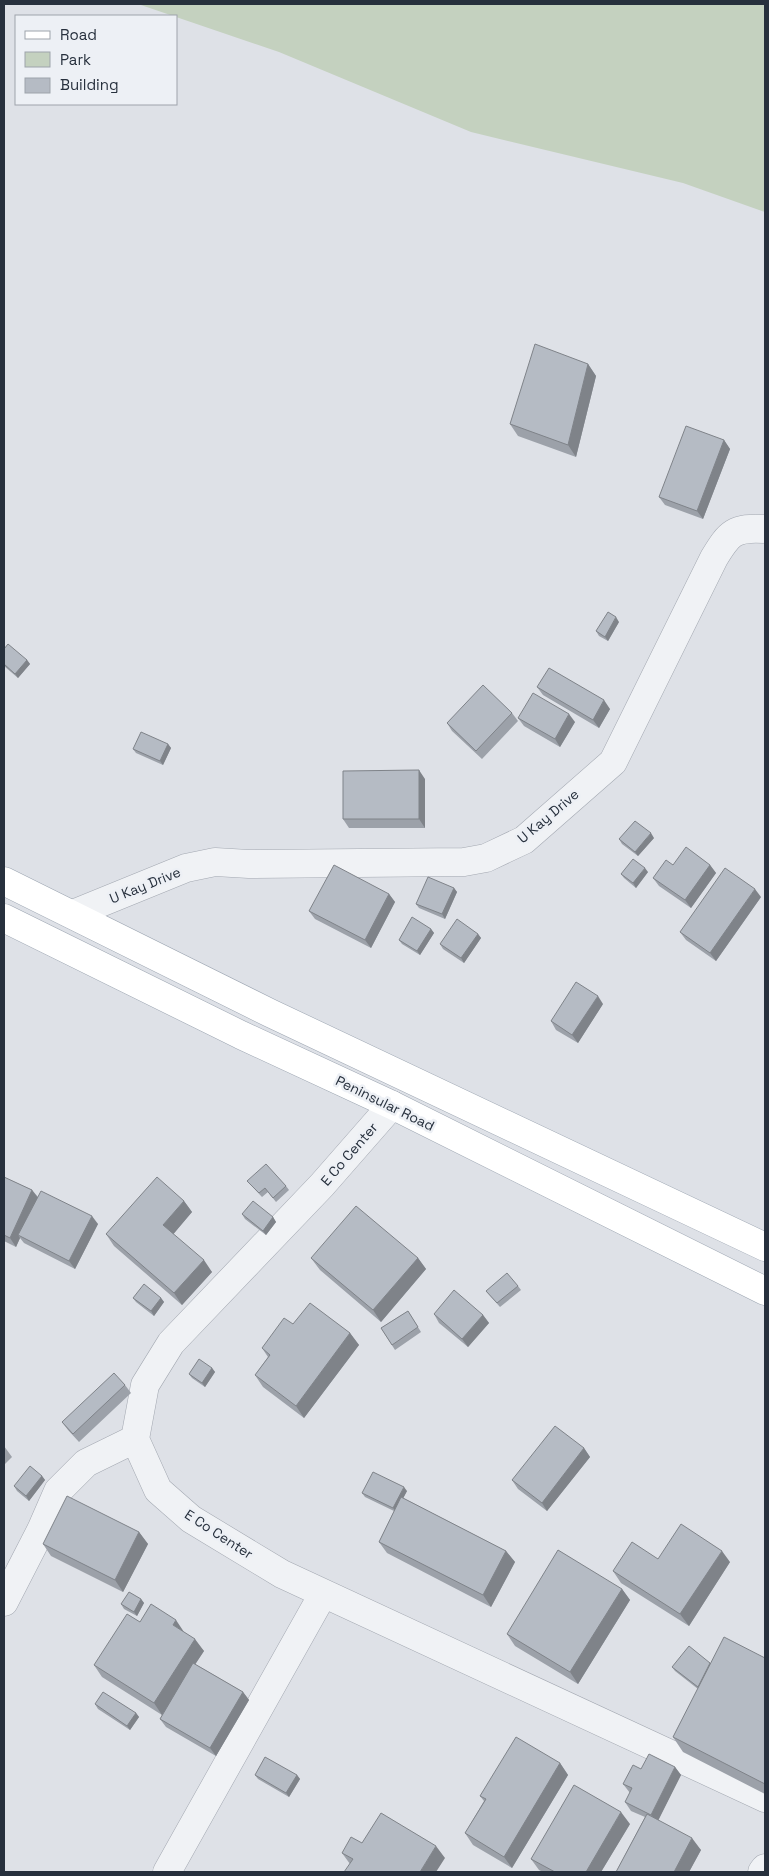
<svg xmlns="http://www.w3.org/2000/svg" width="769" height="1876" font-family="'Space Grotesk',sans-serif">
  <rect width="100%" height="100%" fill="#dee1e7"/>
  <path fill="#c4d1bf" d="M138,4H765V212L683,183L471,132L279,52Z"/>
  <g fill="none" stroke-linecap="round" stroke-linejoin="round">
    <g stroke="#a3a8b1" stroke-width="29">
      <path id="street" d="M73,914L186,868L215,862L249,864L464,862L486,858L524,840L613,762L714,558C729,533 734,527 765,529
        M392,1105L322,1185L171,1343L145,1385L135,1439L158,1490L191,1519L282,1574L765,1798
        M4,1602L41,1530L58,1491L86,1463L135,1439
        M167,1872L323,1594
        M762,1872L765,1868"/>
    </g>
    <g stroke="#9da6b2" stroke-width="29">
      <path id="primary" d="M4,881L270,1013L765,1247
        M4,918L241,1035L392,1105L765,1291"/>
    </g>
    <use href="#street" stroke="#f0f2f5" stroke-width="28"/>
    <use href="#primary" stroke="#fff" stroke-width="28"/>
  </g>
  <path fill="#9ca1a9" d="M588,364L596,376L576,457L518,436L510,424Z
    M724,440L730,449L703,519L665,505L659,497Z
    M619,622L608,641L599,636L596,631Z
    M4,649L27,660L30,664L18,678L4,666Z
    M537,687L610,709L599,728L543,695Z
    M512,713L518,721L482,759L452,731L447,723Z
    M518,718L575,722L560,747L524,726Z
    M168,744L171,748L163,765L136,753L133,749Z
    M425,779V828H349L343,819Z
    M654,838L638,856L622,844L619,839Z
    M673,865H710L716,873L691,908L659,886L653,878Z
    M648,872L636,888L624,878L621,874Z
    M454,888L457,892L445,919L419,908L416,904Z
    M389,894L395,902L371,948L315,919L309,911Z
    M761,897L716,961L686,940L680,932Z
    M431,929L434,933L420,955L402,944L399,940Z
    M478,934L481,938L464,963L443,949L440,944Z
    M603,1004L578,1043L556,1030L551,1021Z
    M4,1177L32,1190L38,1197L98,1224L75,1269L24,1243L20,1238L16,1247L4,1241Z
    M247,1181L286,1186L289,1190L276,1202L268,1192L262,1197Z
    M184,1201L192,1212L173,1234L212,1272L182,1305L114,1246L106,1234Z
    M242,1214L273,1217L276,1222L266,1235L245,1219Z
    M311,1258H418L426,1269L381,1322L320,1270Z
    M518,1286L521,1290L500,1307L486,1291Z
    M133,1298H161L164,1302L154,1316L136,1302Z
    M408,1311L421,1332L395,1350L381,1328Z
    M434,1314L483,1315L489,1323L468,1347L439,1323Z
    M293,1324L350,1333L359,1345L304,1418L263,1387L255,1375L268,1357L262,1348Z
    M212,1368L215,1372L205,1387L192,1378L189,1374Z
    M125,1385L131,1393L79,1442L68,1430L62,1422Z
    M4,1446L12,1457L4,1465Z
    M584,1448L590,1457L547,1511L518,1489L512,1480Z
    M42,1476L45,1480L29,1501L17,1491L14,1486Z
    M407,1491L403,1498L506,1551L515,1562L491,1607L387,1553L379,1542L394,1511L365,1497L362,1493Z
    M139,1532L148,1544L123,1592L51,1556L43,1544Z
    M658,1559L730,1562L689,1626L621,1583L613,1571Z
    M622,1589L630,1600L578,1684L515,1646L507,1634Z
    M141,1599L144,1603L137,1616L124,1609L121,1604Z
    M140,1622L184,1632L204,1651L195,1664L243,1692L249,1700L216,1756L166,1727L160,1719L162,1715L102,1677L94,1665Z
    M765,1658V1794L683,1752L673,1737L698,1689L675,1671L672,1667Z
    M95,1704L136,1713L139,1717L130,1730L98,1709Z
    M560,1763L568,1775L512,1868L473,1845L465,1833L484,1801L480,1796Z
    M675,1767L681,1775L658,1820L701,1850L689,1872H616L645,1817L631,1811L625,1802L630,1793L623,1784L641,1769Z
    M255,1775H297L300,1779L289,1797L258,1779Z
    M630,1824L601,1872H543L539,1870L531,1859Z
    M362,1843L445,1858L350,1864L342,1853Z"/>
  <path fill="#7f8389" d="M588,364L596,376L576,457L568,445Z
    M724,440L730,449L703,519L697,511Z
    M616,617L619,622L608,641L605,637Z
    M27,660L30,664L18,678L15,674Z
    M604,700L610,709L599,728L593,720Z
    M569,714L575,722L560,747L555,739Z
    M168,744L171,748L163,765L160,761Z
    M419,770L425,779V828L419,819Z
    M651,833L654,838L638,856L635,852Z
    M710,865L716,873L691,908L685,900Z
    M645,868L648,872L636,888L633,883Z
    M454,888L457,892L445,919L442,914Z
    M755,889L761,897L716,961L710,953Z
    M389,894L395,902L371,948L365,940Z
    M431,929L434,933L420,955L417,951Z
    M478,934L481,938L464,963L461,958Z
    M598,996L603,1004L578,1043L572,1035Z
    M32,1190L38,1198L18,1235L20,1238L16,1247L10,1238Z
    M184,1201L192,1212L171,1237L163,1225Z
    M92,1216L98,1224L75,1269L69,1261Z
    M273,1217L276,1222L266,1235L263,1231Z
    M418,1258L426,1269L381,1322L373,1310Z
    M204,1260L212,1272L182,1305L174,1293Z
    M161,1298L164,1302L154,1316L151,1311Z
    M483,1315L489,1323L468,1347L462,1339Z
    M350,1333L359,1345L304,1418L296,1406Z
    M212,1368L215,1372L205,1387L202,1383Z
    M584,1448L590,1457L547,1511L542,1503Z
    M42,1476L45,1480L29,1501L26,1496Z
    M404,1487L407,1491L396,1512L393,1508Z
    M139,1532L148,1544L123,1592L115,1580Z
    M506,1551L515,1562L491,1607L483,1595Z
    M722,1551L730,1562L689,1626L680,1614Z
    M622,1589L630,1600L578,1684L570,1672Z
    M141,1599L144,1603L137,1616L134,1612Z
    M176,1620L184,1632L173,1625Z
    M195,1639L204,1651L162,1715L154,1703Z
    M243,1692L249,1700L216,1756L210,1748Z
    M136,1713L139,1717L130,1730L127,1726Z
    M560,1763L568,1775L512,1868L504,1857Z
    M675,1767L681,1775L657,1823L651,1815Z
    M297,1775L300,1779L289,1797L286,1793Z
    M621,1812L630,1824L601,1872H586Z
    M692,1838L701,1850L689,1872H674Z
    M436,1846L445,1858L436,1872H420Z"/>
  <path fill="#b5bbc4" stroke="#7f8389" d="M535,344L588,364L568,445L510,424Z
    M686,426L724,440L697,511L659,497Z
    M608,612L616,617L605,637L596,631Z
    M8,644L27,660L15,674L4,664V649Z
    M549,668L604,700L593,720L537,687Z
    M483,685L512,713L476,751L447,723Z
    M533,693L569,714L555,739L518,718Z
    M141,732L168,744L160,761L133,749Z
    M419,770V819H343V771Z
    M635,821L651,833L635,852L619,839Z
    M686,847L710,865L685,900L653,878L666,860L673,865Z
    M633,859L645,868L633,883L621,874Z
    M334,865L389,894L365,940L309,911Z
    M725,868L755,889L710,953L680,932Z
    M428,877L454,888L442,914L416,904Z
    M412,917L431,929L417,951L399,940Z
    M457,919L478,934L461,958L440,944Z
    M576,982L598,996L572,1035L551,1021Z
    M266,1164L286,1186L273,1198L265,1188L259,1193L247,1181Z
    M4,1177L32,1190L10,1238L4,1235Z
    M157,1177L184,1201L163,1225L204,1260L174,1293L106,1234Z
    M41,1191L92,1216L69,1261L18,1235Z
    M253,1201L273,1217L263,1231L242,1214Z
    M356,1206L418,1258L373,1310L311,1258Z
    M507,1273L518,1286L497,1303L486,1291Z
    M144,1284L161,1298L151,1311L133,1298Z
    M454,1290L483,1315L462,1339L434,1314Z
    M310,1303L350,1333L296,1406L255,1375L270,1355L262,1348L284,1318L293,1324Z
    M408,1311L418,1327L392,1345L381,1328Z
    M199,1359L212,1368L202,1383L189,1374Z
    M114,1373L125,1385L73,1434L62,1422Z
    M555,1426L584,1448L542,1503L512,1480Z
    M30,1466L42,1476L26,1496L14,1486Z
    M373,1472L404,1487L393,1508L362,1493Z
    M67,1496L139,1532L115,1580L43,1544Z
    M401,1497L506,1551L483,1595L379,1542Z
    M681,1524L722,1551L680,1614L613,1571L632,1542L658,1559Z
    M558,1550L622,1589L570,1672L507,1634Z
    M129,1592L141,1599L134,1612L121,1604Z
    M151,1604L176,1620L173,1625L195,1639L154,1703L94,1665L127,1614L140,1622Z
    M724,1637L765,1658V1784L673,1737Z
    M689,1646L710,1663L698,1687L672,1667Z
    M193,1663L243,1692L210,1748L160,1719Z
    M103,1692L136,1713L127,1726L95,1704Z
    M516,1737L560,1763L504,1857L465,1833L486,1799L480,1796Z
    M649,1754L675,1767L651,1815L625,1802L632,1788L623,1784L633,1765L641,1769Z
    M265,1757L297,1775L286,1793L255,1775Z
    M574,1785L621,1812L586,1872H555L531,1859Z
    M381,1813L436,1846L420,1872H344L353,1859L342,1853L351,1837L362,1843Z
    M647,1814L692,1838L674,1872H616Z"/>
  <g text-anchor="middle" stroke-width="5" stroke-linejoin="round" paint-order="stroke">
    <g font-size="14" fill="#27303d" stroke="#edf0f5">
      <text transform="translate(548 816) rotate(-40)" y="5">U Kay Drive</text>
      <text transform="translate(145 885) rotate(-22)" y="5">U Kay Drive</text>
      <text transform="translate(385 1103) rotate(26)" y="5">Peninsular Road</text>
      <text transform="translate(349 1154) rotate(-49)" y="5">E Co Center</text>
      <text transform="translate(219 1534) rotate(33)" y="5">E Co Center</text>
    </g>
  </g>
  <rect width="769" height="1876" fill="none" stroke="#27303d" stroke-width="10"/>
  <rect x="15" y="15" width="162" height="90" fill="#edf0f5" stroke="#9ea3ab"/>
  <rect x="25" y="31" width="25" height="8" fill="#ffffff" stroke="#9ea3ab"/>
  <text x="60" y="40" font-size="15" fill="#27303d">Road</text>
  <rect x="25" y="52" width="25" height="15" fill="#c4d1bf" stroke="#9ea3ab"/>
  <text x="60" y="65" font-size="15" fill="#27303d">Park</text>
  <rect x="25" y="78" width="25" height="15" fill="#b5bbc4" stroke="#9ea3ab"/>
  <text x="60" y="90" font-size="15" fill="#27303d">Building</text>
</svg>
